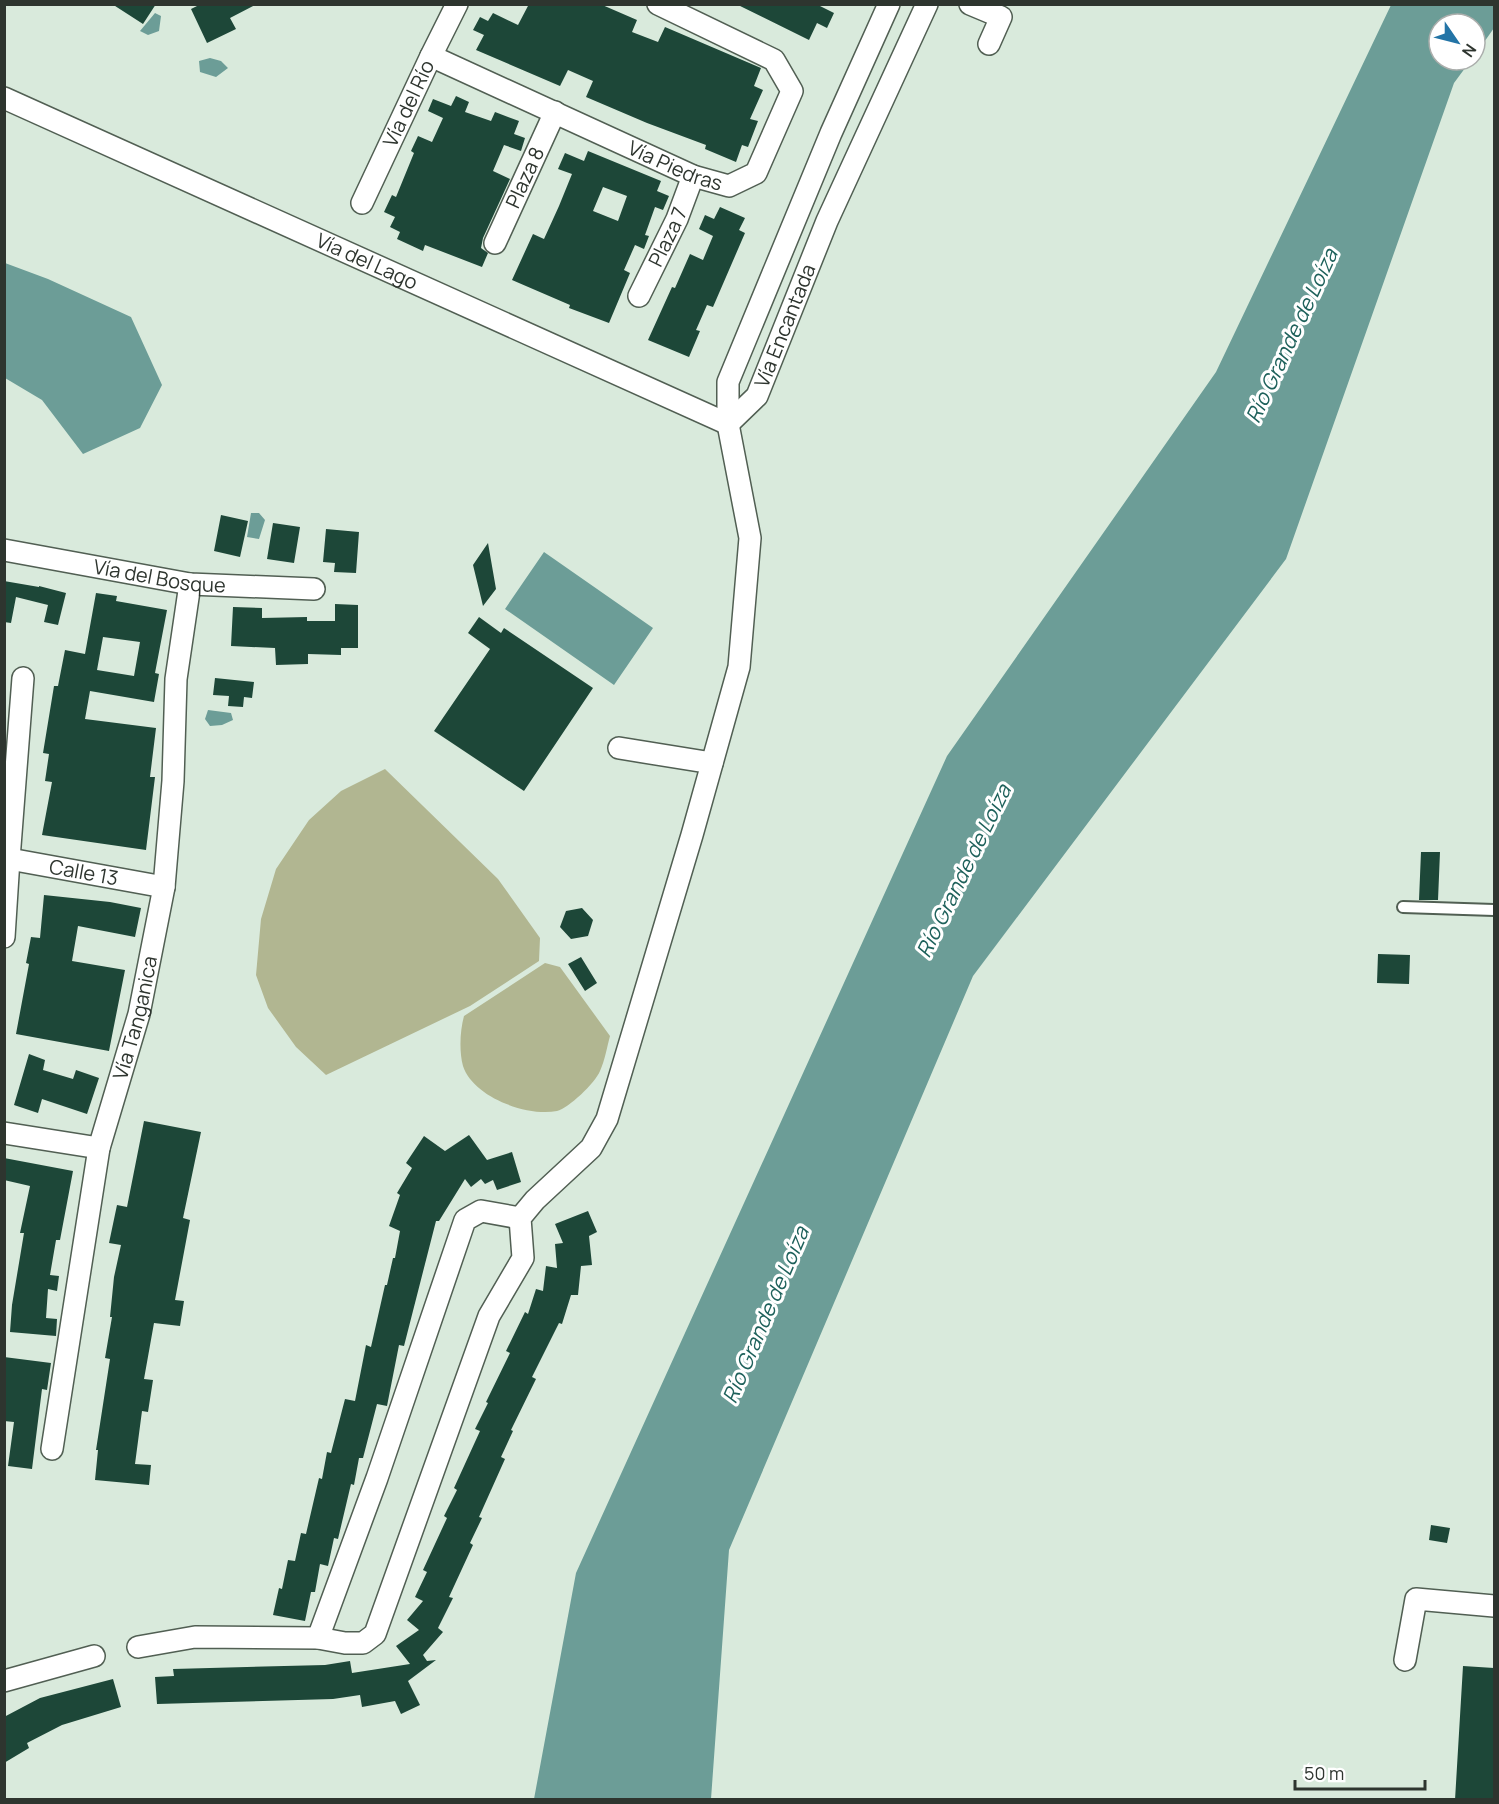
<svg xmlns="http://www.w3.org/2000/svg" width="1499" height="1804" font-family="Manrope,sans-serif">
  <rect width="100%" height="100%" fill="#d9eadc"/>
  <path fill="#b1b691" d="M385,769L498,879L540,938L539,961L470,1006L326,1075L296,1047L268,1008L256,975L261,919L276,869L309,820L341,791Z
    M545,963L560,967L610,1036C607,1047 605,1060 600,1071C595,1083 569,1108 557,1111C527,1117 473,1097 463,1066C459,1051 460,1031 464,1016Z"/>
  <path fill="#6c9d97" d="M1391,5H1494V28L1475,55V24H1439V60H1471L1454,83L1286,559L973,976L729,1550L711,1799H534L576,1573L947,756L1216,372Z
    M155,13L161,16L159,31L148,35L140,31Z
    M210,58L221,61L228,68L216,77L200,72L199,61Z
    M5,263L48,279L131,317L162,385L140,428L83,454L42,400L5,378Z
    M251,513H259L265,520L259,539L247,537Z
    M544,552L653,628L614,685L505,609Z
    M208,710L231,713L233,720L222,725L210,726L205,719Z"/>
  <path fill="#1d4738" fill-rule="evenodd" d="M112,4H156L143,24Z
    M201,4H257L230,18L236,29L207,43L191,9Z
    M529,4H600L637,20L632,32L658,42L665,27L761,68L754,86L763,90L750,119L758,121L748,147L742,145L736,162L705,149L706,145L647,123L586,97L593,81L568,70L560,86L476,50L484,35L473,30L480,17L488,21L493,13L518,25Z
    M736,4H816L834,13L827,28L817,23L809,40Z
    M456,96L469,102L465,112L491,121L495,112L519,121L514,134L525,138L521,151L504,145L493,171L510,179L483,238L481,248L488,253L482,267L425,245L423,251L397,239L400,232L390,227L395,217L384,212L392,195L396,197L414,153L411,151L418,136L432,142L443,118L428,111L433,99L451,106Z
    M588,151L661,181L657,191L669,196L663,210L655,207L645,235L649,236L644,249L635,245L624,270L630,273L609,323L569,308L570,305L512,280L533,234L544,239L559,206L572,174L558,169L565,153L584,161ZM603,187L627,196L618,221L593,211Z
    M720,207L745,218L739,230L745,233L713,307L707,305L696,330L700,331L689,357L648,340L672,287L675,288L690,254L703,260L713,236L699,229L705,215L714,219Z
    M221,515L248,521L240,557L214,551Z
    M273,523L300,527L294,563L267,559Z
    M326,529L359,532L356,573L334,572L335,563L323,562Z
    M488,543L496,589L483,606L473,565Z
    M4,581L39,587V586L66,593L58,625L44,622L48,605L16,597L11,623L4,622Z
    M96,593L117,596L116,601L167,610L155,673L159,674L154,702L90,691L85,719L156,728L150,777H155L146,850L42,835L52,782L45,781L49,754L43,753L54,686H58L65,650L85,654ZM103,637L140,642L134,676L97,670Z
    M335,604L358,605V648H341V655L308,654V664L276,665L275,648L231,646L233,607L262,608V618L307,617V621H335Z
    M479,617L501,633L504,628L593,688L524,791L434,731L490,649L468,633Z
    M215,678L254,682L252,698L244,697L243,707L228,706L229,696L213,695Z
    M1421,852H1440L1438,900H1419Z
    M44,895L110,902L141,908L135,937L78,926L72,961L125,970L109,1051L16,1034L29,964L26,963L31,937L40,938Z
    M582,908L593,920L588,936L571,939L560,927L566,911Z
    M1378,954L1410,955L1409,984L1377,983Z
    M581,957L597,983L585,991L568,964Z
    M29,1054L45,1060L43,1070L73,1079L76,1070L99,1078L87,1114L42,1099L38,1113L14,1105Z
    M144,1121L201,1132L183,1218L190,1220L175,1300L184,1301L180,1326L154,1323L144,1379L153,1380L148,1412L142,1411L135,1464L151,1465L149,1485L95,1480L98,1450H96L110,1359L105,1358L112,1317H110L114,1277L121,1245L109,1243L117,1205L127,1207Z
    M469,1135L487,1160L512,1152L521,1182L497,1190L493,1180L485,1184L481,1179L471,1187L465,1179L439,1221H436L404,1346L399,1345L387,1406L377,1404L363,1458H359L354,1485L351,1484L338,1539L334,1538L328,1566L320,1564L315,1592H311L305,1621L273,1615L279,1588L282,1589L288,1560L295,1561L301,1533L306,1534L319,1478L322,1479L327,1452L331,1453L345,1399L355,1401L366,1345L371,1347L385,1285H387L393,1258H395L400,1231L389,1226L400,1195L397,1193L412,1168L406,1163L424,1136L445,1151Z
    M4,1158L73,1171L60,1240H56L50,1275L59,1276L57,1291L48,1289L46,1318L57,1319L56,1336L10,1332L12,1305L24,1233H20L30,1186L4,1180Z
    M588,1211L597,1232L589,1236L592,1265L581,1266L578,1295H571L562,1324L559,1323L532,1377L536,1379L511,1430L513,1431L501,1457L505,1459L479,1517L482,1518L470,1543L473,1545L449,1597L453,1598L438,1628L443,1632L423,1655L427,1661L436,1660L408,1681L420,1705L401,1714L395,1701L362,1707L360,1695L333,1699L157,1704L155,1677L174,1676L173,1669L325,1665L350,1661L352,1673L410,1664L396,1646L419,1630L407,1620L423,1601L415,1597L427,1572L423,1570L447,1518L444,1516L457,1490L454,1488L480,1431L475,1429L488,1403L486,1402L510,1353L506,1351L525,1312L528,1314L536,1289L543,1291L546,1266L557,1268L555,1244L563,1243L555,1224Z
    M4,1357L51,1363L47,1390L42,1389L32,1469L8,1466L14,1422L4,1421Z
    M1431,1525L1450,1528L1447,1543L1429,1540Z
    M1463,1666L1494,1668V1800H1455Z
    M113,1679L121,1707L62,1725L27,1743L29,1748L4,1763V1717L40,1698Z"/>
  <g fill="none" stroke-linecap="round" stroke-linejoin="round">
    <g stroke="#515f53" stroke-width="14">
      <path id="service" d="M1403,907L1494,910"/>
    </g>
    <g stroke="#515f53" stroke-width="24">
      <g id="minor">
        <path d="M970,4L1001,17L989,44"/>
        <path id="s1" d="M431,56L693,176L729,186L756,173L792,91L774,60L658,4"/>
        <path id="s2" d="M4,98L728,424"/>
        <path id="s3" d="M362,203L431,56L457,4"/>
        <path id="s4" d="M495,243L555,112"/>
        <path id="s5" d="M639,296L677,219L693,176"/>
        <path id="s6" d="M728,424L757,396L827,221L927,4"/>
        <path id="s7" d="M4,550L190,584L314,589"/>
        <path d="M619,748L712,763"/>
        <path id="s8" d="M4,858L164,887"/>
        <path d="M4,937L9,859L23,678"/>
        <path d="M4,1133L99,1148"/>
        <path id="s9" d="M52,1449L99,1148L139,1014L164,887L173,781L176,679L190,584"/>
        <path d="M318,1638L377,1478L465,1220L481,1211L520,1218"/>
        <path d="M138,1647L195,1637L318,1638L345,1643H363L375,1634L489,1316L523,1258L520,1218L535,1200L591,1148L607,1119L692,835L739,667L750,538L728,424V382L831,133L889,4"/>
        <path d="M1405,1660L1416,1599L1494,1606"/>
        <path d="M4,1681L94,1656"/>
      </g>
    </g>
    <use href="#service" stroke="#fff" stroke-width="10"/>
    <use href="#minor" stroke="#fff" stroke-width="21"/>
  </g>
  <g text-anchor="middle" stroke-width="6" stroke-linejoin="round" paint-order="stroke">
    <g font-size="20" fill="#2e352f" stroke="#fff">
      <text dy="7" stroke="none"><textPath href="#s3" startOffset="110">Vía del Río</textPath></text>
      <text dy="7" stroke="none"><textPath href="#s1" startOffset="268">Vía Piedras</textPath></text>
      <text dy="7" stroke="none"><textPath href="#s4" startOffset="72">Plaza 8</textPath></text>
      <text dy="7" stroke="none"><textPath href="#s5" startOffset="66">Plaza 7</textPath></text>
      <text dy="7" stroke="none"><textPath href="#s2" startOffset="398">Vía del Lago</textPath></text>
      <text dy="7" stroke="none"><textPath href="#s6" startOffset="116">Vía Encantada</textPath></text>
      <text dy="7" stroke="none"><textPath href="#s7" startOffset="158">Vía del Bosque</textPath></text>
      <text dy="7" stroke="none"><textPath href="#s8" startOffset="81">Calle 13</textPath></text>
      <text dy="7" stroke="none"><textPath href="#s9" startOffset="440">Vía Tanganica</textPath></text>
    </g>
    <g font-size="21" font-style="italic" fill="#1e615b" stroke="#fff">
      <text transform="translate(1292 336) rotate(-65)" y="7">Río Grande de Loíza</text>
      <text transform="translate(964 871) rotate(-64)" y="7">Río Grande de Loíza</text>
      <text transform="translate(766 1315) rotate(-67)" y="7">Río Grande de Loíza</text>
    </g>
  </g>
  <rect width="1499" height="1804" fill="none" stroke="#2e352f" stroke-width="12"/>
  <g transform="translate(1457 42) rotate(125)"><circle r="28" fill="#ffffff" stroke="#abaeac" stroke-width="1.5"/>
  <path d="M0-4.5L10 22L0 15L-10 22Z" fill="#2374a6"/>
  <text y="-9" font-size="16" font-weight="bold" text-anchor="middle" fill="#2e352f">N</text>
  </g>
  <path d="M1295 1780v9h130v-9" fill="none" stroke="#2e352f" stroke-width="3"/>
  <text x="1304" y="1780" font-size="18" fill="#2e352f" stroke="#ffffff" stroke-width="4.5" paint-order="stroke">50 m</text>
</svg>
